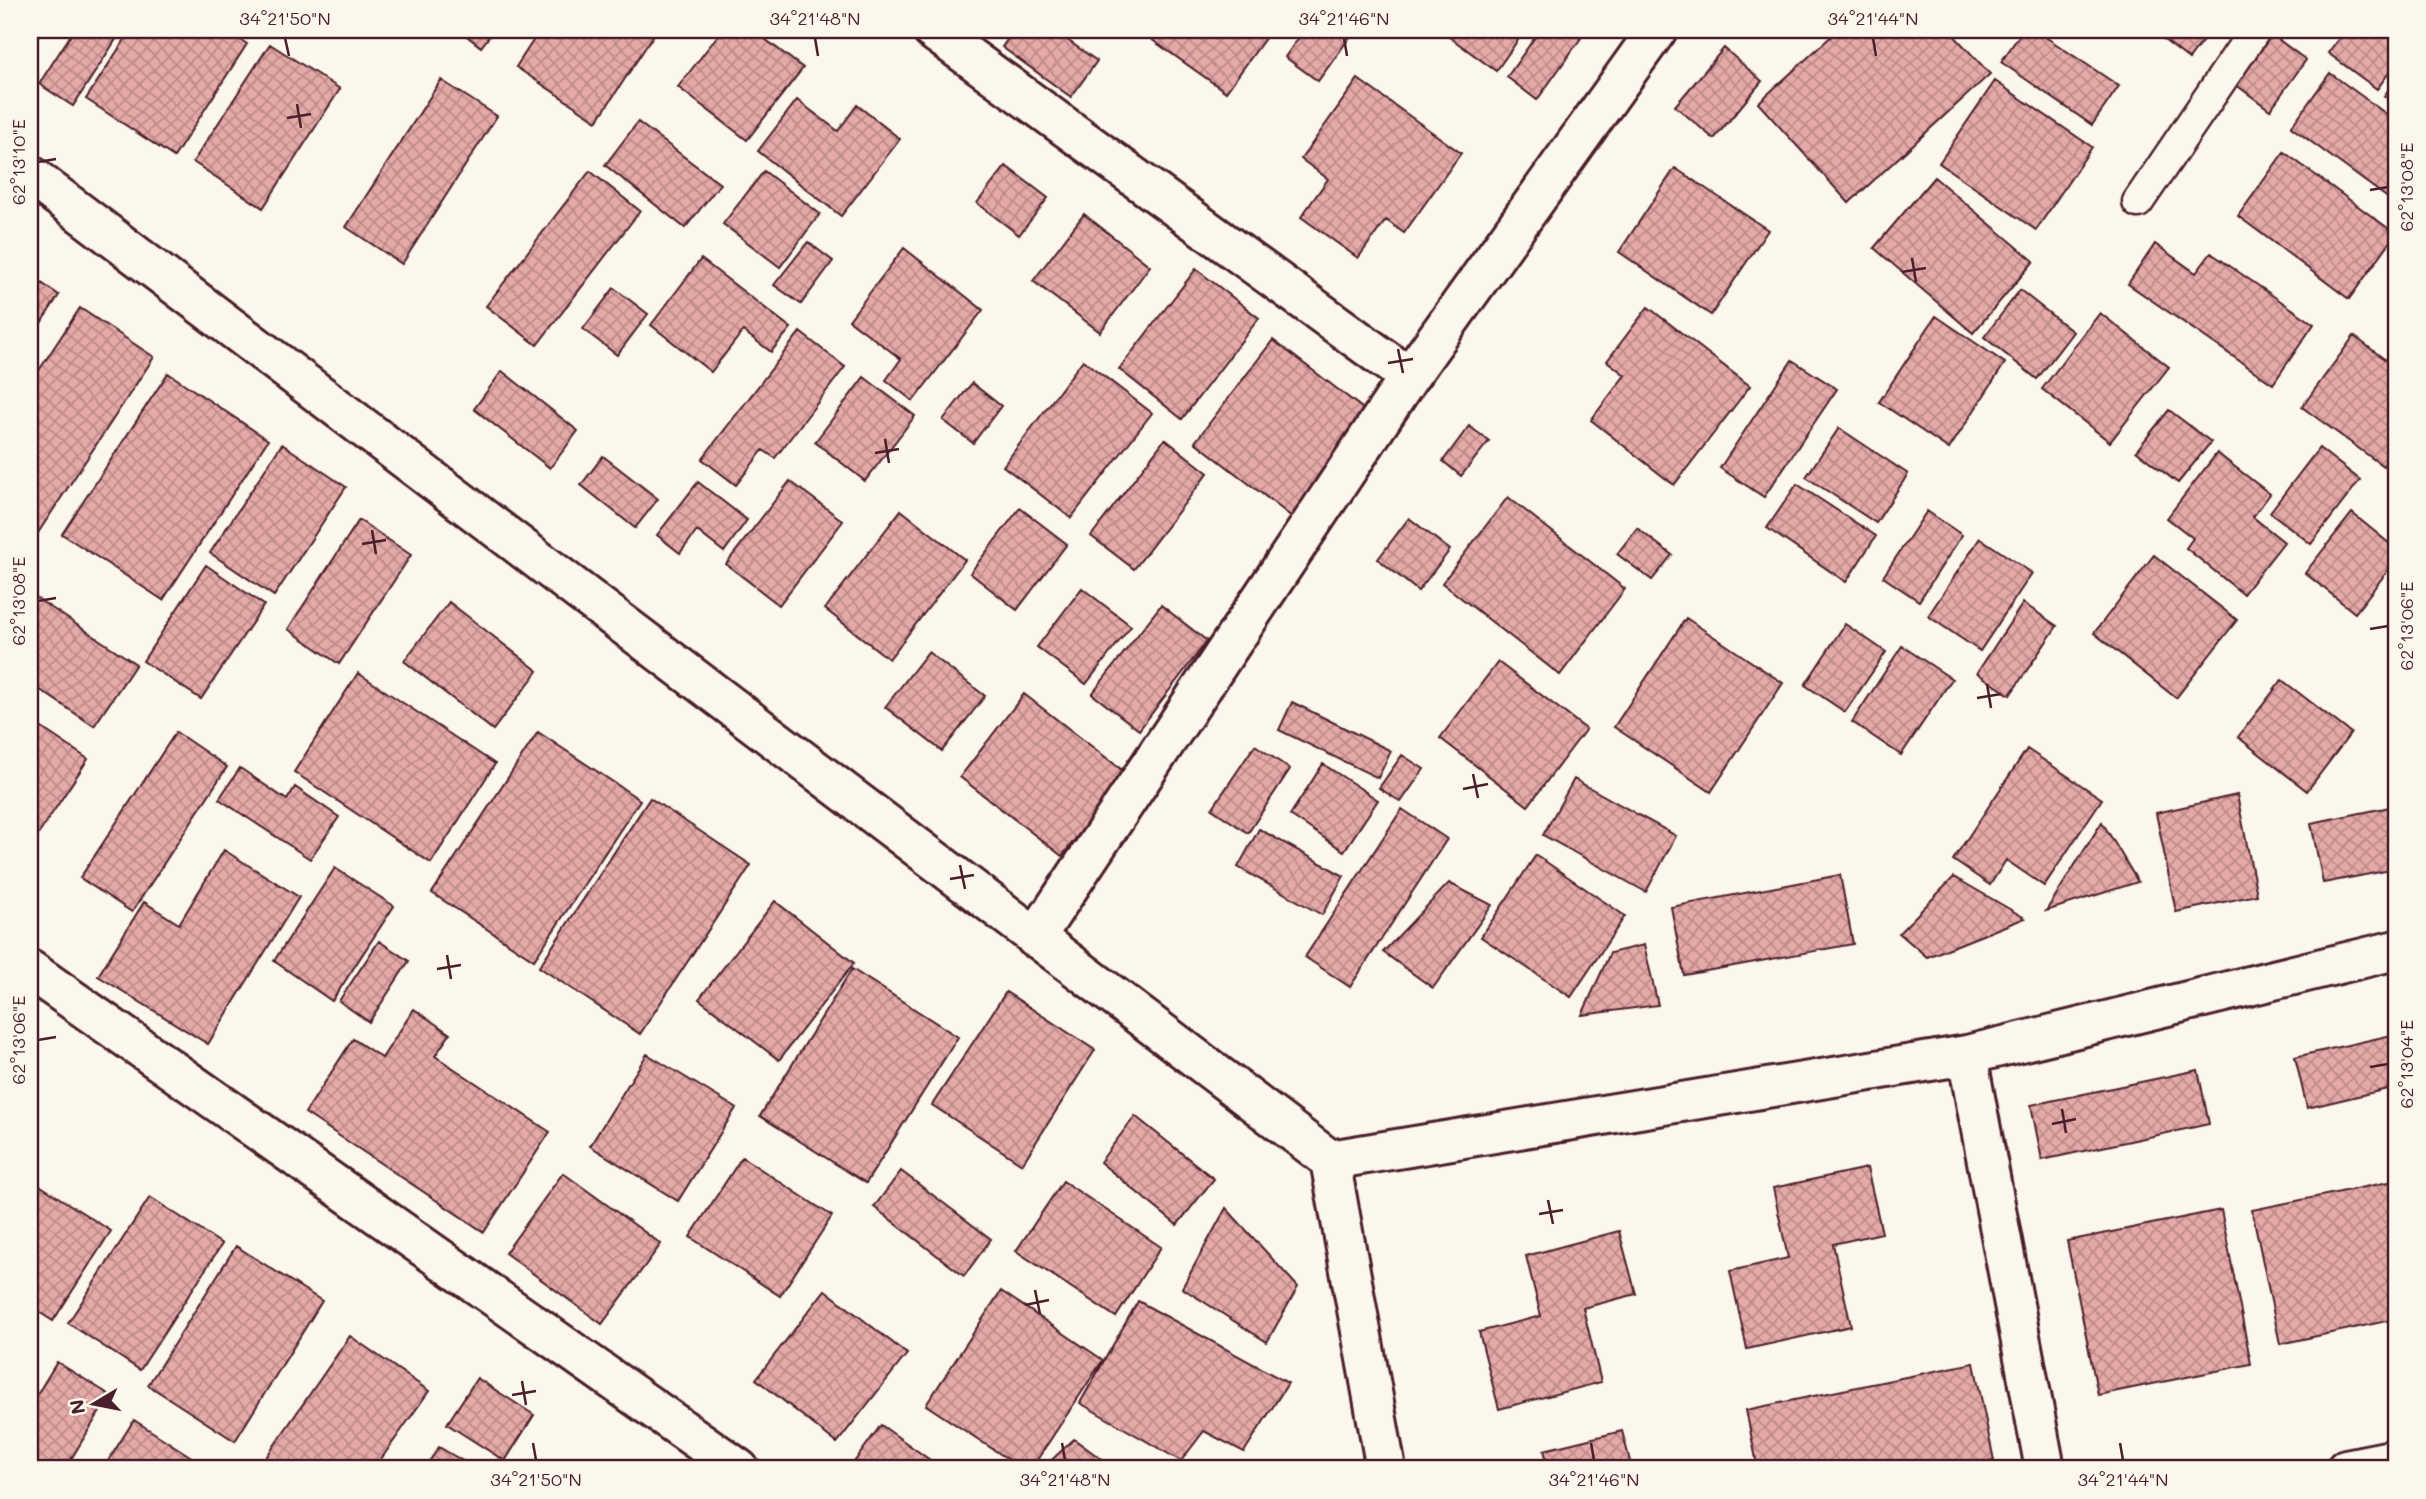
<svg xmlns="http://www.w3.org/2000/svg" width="2426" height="1499" font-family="Mali,sans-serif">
  <defs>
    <pattern id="building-cross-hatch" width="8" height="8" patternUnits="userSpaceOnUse" patternTransform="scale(1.75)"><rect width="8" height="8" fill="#e5aaa8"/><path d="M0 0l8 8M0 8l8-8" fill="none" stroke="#bc8a89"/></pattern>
  </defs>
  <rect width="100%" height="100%" fill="#fbf7ec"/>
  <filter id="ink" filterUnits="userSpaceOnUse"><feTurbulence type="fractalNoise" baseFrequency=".0143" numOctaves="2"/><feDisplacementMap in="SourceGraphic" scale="14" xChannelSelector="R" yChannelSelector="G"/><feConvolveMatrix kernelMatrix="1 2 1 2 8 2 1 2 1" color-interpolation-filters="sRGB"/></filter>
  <g filter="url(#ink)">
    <path fill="url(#building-cross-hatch)" stroke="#4a1f2b" stroke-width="2" d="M30,30H42L30,48Z
      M74,30H122L73,106L39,84Z
      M131,30H226L247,44L174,157L86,99Z
      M459,30H494L481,47Z
      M540,30H644L653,36L597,121L516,67Z
      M722,30H753L803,68L747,140L678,87Z
      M1014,30H1053L1097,61L1071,97L1002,47Z
      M1158,30H1271L1226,92L1151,39Z
      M1304,30H1355L1318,81L1285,57Z
      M1452,30H1525L1496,71L1448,36Z
      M1540,30H1569L1581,38L1537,100L1507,77Z
      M1838,30H1949L1990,74L1849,203L1758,103Z
      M2023,30H2035L2119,86L2092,125L2001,62Z
      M2151,30H2211L2189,59Z
      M2345,30H2396V63L2377,89L2328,53Z
      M2271,34L2306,60L2270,110L2235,84Z
      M270,44L340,89L263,208L193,162Z
      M1724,48L1762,81L1714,139L1675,106Z
      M2330,73L2396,121V204L2291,127Z
      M1358,79L1461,153L1404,233L1386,220L1358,258L1301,217L1328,179L1301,159Z
      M2396,79V105L2384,96Z
      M441,80L497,116L402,264L346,227Z
      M1995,81L2092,147L2036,230L1939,163Z
      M797,100L838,131L857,105L900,139L841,216L758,151Z
      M638,122L720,184L685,228L605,165Z
      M2284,152L2396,234L2349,299L2238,216Z
      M1006,166L1048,198L1019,235L977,203Z
      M1675,168L1768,230L1711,315L1619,252Z
      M590,171L640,211L537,345L486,306Z
      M764,171L820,214L780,267L723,224Z
      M1934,177L2034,261L1973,333L1874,248Z
      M1084,214L1150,266L1100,332L1033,281Z
      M808,242L833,261L801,304L774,285Z
      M2155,244L2196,273L2211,253L2314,324L2273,384L2128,284Z
      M904,248L983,310L913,401L886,380L901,359L849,320Z
      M701,259L791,328L771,352L743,331L711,372L651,325Z
      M1196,269L1259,318L1182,419L1119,369Z
      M30,275L59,295L30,340Z
      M614,288L648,314L617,355L583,329Z
      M2020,290L2073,332L2037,379L1984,337Z
      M1648,307L1750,386L1674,485L1591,420L1625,375L1607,361Z
      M80,308L154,357L30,545V384Z
      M2100,313L2169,367L2110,442L2042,389Z
      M1936,316L2005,363L1949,449L1879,402Z
      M800,332L845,367L775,458L763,450L736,485L702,459Z
      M2354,336L2396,368V448L2383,466L2302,407Z
      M1273,340L1370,414L1292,517L1195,442Z
      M1083,360L1152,413L1071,518L1003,466Z
      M1792,360L1837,389L1764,497L1720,468Z
      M502,371L578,431L550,468L474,409Z
      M168,373L268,440L163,600L62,534Z
      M864,377L915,416L865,481L815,442Z
      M972,383L1001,406L973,443L943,420Z
      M2169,410L2211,442L2178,483L2136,451Z
      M1469,426L1489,441L1461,476L1443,461Z
      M1839,428L1908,474L1876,523L1806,477Z
      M1165,439L1208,473L1134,569L1091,536Z
      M282,444L346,487L274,596L210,553Z
      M2319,448L2360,480L2311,544L2270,512Z
      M2217,453L2270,494L2253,517L2284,542L2243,594L2186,548L2193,538L2167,518Z
      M603,456L658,499L635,528L581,485Z
      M790,481L843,521L779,605L726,564Z
      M698,482L747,520L724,552L697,531L680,553L657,535Z
      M1797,484L1876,536L1846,582L1767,528Z
      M1508,497L1625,589L1560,675L1442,583Z
      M1020,508L1067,544L1017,610L970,573Z
      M901,510L965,560L889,659L825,609Z
      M1927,511L1962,535L1919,601L1883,577Z
      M2352,513L2396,549V560L2355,613L2305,573Z
      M1409,518L1450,550L1418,591L1378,559Z
      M359,520L411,555L339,664L288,629Z
      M1637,528L1672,555L1652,580L1617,554Z
      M1980,538L2032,573L1980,651L1928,616Z
      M2154,555L2237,620L2176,698L2094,633Z
      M206,565L264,605L201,699L143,661Z
      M1082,588L1131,626L1086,684L1037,647Z
      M32,595L136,664L94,726L30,683V599Z
      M449,602L538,671L493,730L404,661Z
      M2023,603L2057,626L2010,695L1977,673Z
      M1161,605L1207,641L1139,730L1092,694Z
      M1686,618L1783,683L1711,792L1614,727Z
      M1845,624L1886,652L1845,712L1805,685Z
      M1902,646L1952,679L1901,755L1852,722Z
      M928,652L985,696L942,751L885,707Z
      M1498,662L1586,729L1528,806L1440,738Z
      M358,673L495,764L431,863L294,772Z
      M2282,680L2351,733L2307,791L2238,737Z
      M1024,694L1126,773L1062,856L960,777Z
      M1292,702L1391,751L1378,778L1279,730Z
      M30,720L88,759L30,847Z
      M176,732L227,767L132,912L80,878Z
      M538,732L640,800L534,960L432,893Z
      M1255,745L1290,769L1248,833L1212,809Z
      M2027,749L2102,799L2044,886L2006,860L1990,885L1953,860Z
      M1402,755L1424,769L1401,802L1379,788Z
      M1323,764L1378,800L1344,851L1290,815Z
      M240,768L287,800L295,787L339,817L310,859L219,799Z
      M1574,779L1676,836L1646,892L1543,835Z
      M2237,795L2257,895L2176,912L2156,813Z
      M650,798L751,865L640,1034L539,967Z
      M2395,806L2396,869L2323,883L2311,823Z
      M1402,809L1447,839L1350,987L1305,957Z
      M2102,822L2138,882L2046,911Z
      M1259,829L1344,876L1322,915L1238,867Z
      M224,850L299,897L208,1044L98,976L144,902L179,924Z
      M1536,855L1625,916L1571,997L1481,937Z
      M335,868L394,906L332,1001L274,961Z
      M1840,875L1853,944L1684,975L1671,907Z
      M1954,877L2025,918L1927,957L1899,933Z
      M1449,883L1492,905L1433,988L1383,952Z
      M775,901L854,963L779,1060L699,999Z
      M379,941L409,961L369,1022L339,1001Z
      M1644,945L1658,1005L1582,1015L1610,953Z
      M852,969L958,1037L866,1183L760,1116Z
      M1006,992L1095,1050L1022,1164L932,1105Z
      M414,1009L450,1034L435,1056L550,1132L484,1232L305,1113L353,1039L382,1058Z
      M2396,1034V1087L2307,1108L2295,1057Z
      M647,1054L736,1108L678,1201L590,1146Z
      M2198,1070L2209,1124L2042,1160L2031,1105Z
      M1135,1116L1214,1179L1177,1225L1100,1162Z
      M742,1157L832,1216L780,1296L690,1237Z
      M1867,1168L1882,1233L1833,1244L1851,1326L1747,1349L1730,1271L1788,1258L1773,1188Z
      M901,1171L991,1239L964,1276L874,1207Z
      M563,1173L661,1244L602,1324L505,1253Z
      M30,1179L111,1231L53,1321L30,1306Z
      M1063,1181L1161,1247L1116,1317L1016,1251Z
      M2394,1181L2396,1190V1319L2280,1344L2252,1210Z
      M150,1197L222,1244L140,1370L68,1323Z
      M1226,1208L1298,1287L1267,1342L1182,1288Z
      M2221,1210L2251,1364L2098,1395L2067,1241Z
      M1619,1231L1636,1294L1583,1308L1601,1382L1499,1409L1479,1332L1541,1316L1526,1256Z
      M236,1246L322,1301L235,1441L148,1385Z
      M825,1290L907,1354L837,1443L756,1379Z
      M1001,1291L1103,1360L1031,1469H1023L926,1405Z
      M1138,1301L1288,1383L1244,1452L1204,1431L1181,1461L1080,1403Z
      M350,1336L429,1391L374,1469H258Z
      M57,1362L110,1395L65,1469H30V1406Z
      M1974,1363L1994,1461L1956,1469H1758L1746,1410Z
      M477,1378L534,1415L505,1461L447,1424Z
      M134,1420L210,1469H103Z
      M881,1425L937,1465L934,1469H858L852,1465Z
      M1622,1431L1632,1469H1549L1544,1450Z
      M1074,1439L1108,1464L1104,1469H1042Z
      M439,1447L476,1469H424Z"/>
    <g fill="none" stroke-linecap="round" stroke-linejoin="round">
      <g stroke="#4a1f2b" stroke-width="35">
        <path id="service" d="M2138,202L2255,30"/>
      </g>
      <g stroke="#4a1f2b" stroke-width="44">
        <path id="minor" d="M932,30L1409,377
          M30,175L1330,1160L1386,1469
          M1035,938L1409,377L1657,30
          M30,970L739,1469
          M1967,1055L2045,1469
          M1330,1160L1967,1055L2396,950
          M2346,1469L2396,1459"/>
      </g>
      <use href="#service" stroke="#fbf7ec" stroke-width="30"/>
      <use href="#minor" stroke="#fbf7ec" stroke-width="38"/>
    </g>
  </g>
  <path fill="none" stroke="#4a1f2b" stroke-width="2.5" d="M285,38L289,56M815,38L818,56M1344,38L1347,56M1873,38L1876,56M297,104L301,128M287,118L311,114M38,162L56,159M2370,190L2388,187M1912,258L1916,282M1902,272L1926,268M1398,349L1403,373M1388,363L1413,359M885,439L889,463M875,453L899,449M372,530L376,554M362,544L386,540M38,601L56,598M2370,629L2388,626M1987,684L1991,708M1977,698L2001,694M1473,774L1478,798M1463,789L1488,784M960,865L965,889M950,879L974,875M447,955L451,979M437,969L461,965M38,1040L56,1037M2370,1067L2388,1064M2062,1109L2066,1133M2052,1124L2076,1119M1548,1200L1553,1224M1539,1214L1563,1210M1035,1290L1040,1314M1025,1305L1049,1300M522,1381L526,1405M512,1395L536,1391M533,1443L536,1460M1062,1443L1065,1460M1591,1443L1594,1460M2120,1443L2123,1460"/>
  <rect width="2426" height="1499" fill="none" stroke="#fbf7ec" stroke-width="77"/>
  <g transform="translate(94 1404) rotate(260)" stroke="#fbf7ec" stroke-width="5" paint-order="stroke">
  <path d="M0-5L12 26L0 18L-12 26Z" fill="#4a1f2b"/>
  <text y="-10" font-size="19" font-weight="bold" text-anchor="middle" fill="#4a1f2b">N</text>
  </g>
  <rect x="38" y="38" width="2350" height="1422" fill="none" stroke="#4a1f2b" stroke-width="2.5"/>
  <g font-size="18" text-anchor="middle" fill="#4a1f2b">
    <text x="285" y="25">34°21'50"N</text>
    <text x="815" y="25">34°21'48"N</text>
    <text x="1344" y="25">34°21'46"N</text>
    <text x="1873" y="25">34°21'44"N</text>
    <text transform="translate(19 162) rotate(-90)" y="6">62°13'10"E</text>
    <text transform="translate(2407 187) rotate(-90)" y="6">62°13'08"E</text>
    <text transform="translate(19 601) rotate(-90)" y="6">62°13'08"E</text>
    <text transform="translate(2407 626) rotate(-90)" y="6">62°13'06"E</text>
    <text transform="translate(19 1040) rotate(-90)" y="6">62°13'06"E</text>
    <text transform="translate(2407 1064) rotate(-90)" y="6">62°13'04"E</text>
    <text x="536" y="1486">34°21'50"N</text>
    <text x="1065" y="1486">34°21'48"N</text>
    <text x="1594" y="1486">34°21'46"N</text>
    <text x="2123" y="1486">34°21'44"N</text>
  </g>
</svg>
